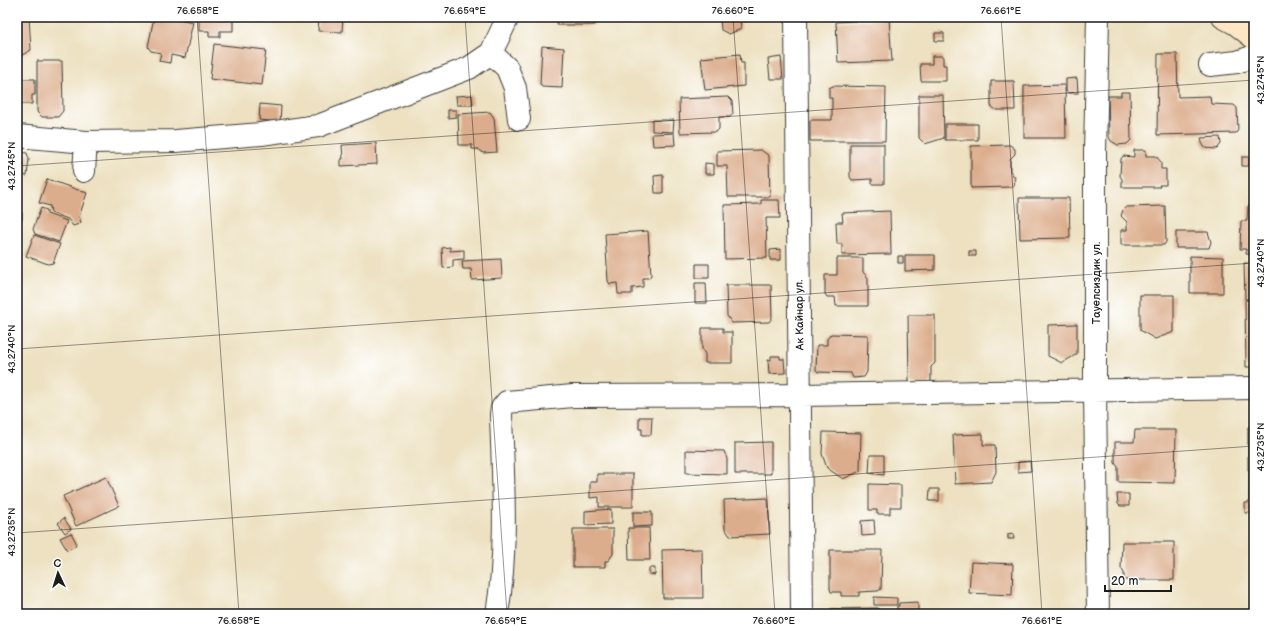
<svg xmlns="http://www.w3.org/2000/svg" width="1271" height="631" font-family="'Balsamiq Sans',sans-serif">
  <rect width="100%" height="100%" fill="#fff"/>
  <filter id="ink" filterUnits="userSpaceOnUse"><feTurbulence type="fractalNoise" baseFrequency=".025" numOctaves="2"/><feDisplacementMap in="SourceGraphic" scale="8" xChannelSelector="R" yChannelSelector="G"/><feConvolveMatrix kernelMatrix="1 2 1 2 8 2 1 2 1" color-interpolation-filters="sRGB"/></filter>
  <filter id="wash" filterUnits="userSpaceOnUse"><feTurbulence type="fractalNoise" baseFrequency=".012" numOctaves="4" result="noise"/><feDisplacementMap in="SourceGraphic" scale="16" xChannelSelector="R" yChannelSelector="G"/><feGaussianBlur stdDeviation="0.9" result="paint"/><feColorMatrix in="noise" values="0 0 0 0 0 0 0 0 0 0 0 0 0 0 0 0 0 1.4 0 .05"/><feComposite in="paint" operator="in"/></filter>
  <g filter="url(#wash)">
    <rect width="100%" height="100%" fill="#ede1c1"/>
    <g id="blocks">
      <path fill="#dcad8c" d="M17,17H29L31,50L17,58Z
        M97,17H114L113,22Z
        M122,17H135V21Z
        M154,17H170L193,22L185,58L171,55L170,63L159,61L161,53L151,51L148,47Z
        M199,17H233V31H220V37H209V31H199Z
        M319,17H343L342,32L318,31Z
        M557,17H597V19L595,25H557Z
        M720,17H740L741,29L729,34L721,30Z
        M889,19L892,61L838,63L836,22Z
        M935,33H944V41H935Z
        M214,44L266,50L262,85L210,79Z
        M542,46L564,48L562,88L542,87L540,84Z
        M740,54L741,63H744V86L705,90L701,58Z
        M1158,54H1177L1178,97L1210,96L1211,104L1234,105L1237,108L1238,130L1236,133L1157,135Z
        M932,56H943V65H946V81H921L920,64H932Z
        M781,57L783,79H770L768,59Z
        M37,61H62L63,111L58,117H42L37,112Z
        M1077,78L1078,93H1068L1066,91V79Z
        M17,79H35V95H32V104H18Z
        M991,81H1014L1015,110H996L991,106Z
        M1065,85L1066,138H1024V86Z
        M833,86L886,87L885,141H810V120H832V98H829V88Z
        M1121,92H1130L1131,140L1127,144L1118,145L1111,141L1109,137L1108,96H1121Z
        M472,95L473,105H457L456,96Z
        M919,95H943L944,138L925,144L919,138Z
        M728,97L732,101L733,114L730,117H719V129L716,132L680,133L679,99Z
        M260,104L281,106L280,122L259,120Z
        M448,110H456V117L448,118Z
        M490,112L494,118L497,152L483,153L478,149H472V145H459L458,114Z
        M652,120H674L673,132L652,131Z
        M945,124H978V140H945Z
        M674,133L675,145L653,146L652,134Z
        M1220,137L1221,144L1217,149L1205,148L1202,143L1201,138Z
        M376,143L377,164L341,166V159H343L342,145Z
        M850,144H884V184H872V179L852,180L850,177Z
        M1010,145L1015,149V154L1010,159V171L1015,178L1014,185L1010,187L971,188V146Z
        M761,150L769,156L770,197H728L727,166H717V151Z
        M1134,150H1146V156H1156L1161,162V169H1166V185H1159L1160,187H1122V179L1120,176L1121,159L1123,156L1134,157Z
        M17,152L27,153L29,159L27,176L17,175Z
        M1242,157H1249V166H1242Z
        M705,163L714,164V174H705Z
        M663,175V193H655L654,176Z
        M47,179L87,193L79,217L81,222L79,224L73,226L68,219L51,213L50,206L39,203Z
        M1019,198H1069L1070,238L1020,239Z
        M761,200H779L780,218H766L767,258L725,259L724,205L761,204Z
        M1165,206L1166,242L1164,245H1121V230H1127V222L1121,216L1123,210L1126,207Z
        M1248,206H1254V254H1246V249H1240L1241,221H1247Z
        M41,208L47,210V214L67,221L59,242L35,234L33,229Z
        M890,211L891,254L842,255V244H837L836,222H843L842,213Z
        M17,213H22V219L20,223H17Z
        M648,231L651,275L649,278H643V287L632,288V294H618L617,283L610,284L608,281L605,234Z
        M1176,232H1208L1211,242L1209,248H1176Z
        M34,235L60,244L53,263L48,264L26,256Z
        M450,247V251L464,250V259L453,260V267L443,268L442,248Z
        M781,249V260H770V250Z
        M969,251H976V256H969Z
        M905,255H935V270L905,271Z
        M898,256H903V263H898Z
        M1190,256L1223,257V293H1190Z
        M837,258H863V272L868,278V306H836L835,297H827L825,294V275H837Z
        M501,259L502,278L472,280L471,269H463L462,261Z
        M1244,263H1254V299H1245Z
        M696,264H709V278H696Z
        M695,283H706L707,303H695Z
        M726,285H771L772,318L769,322L732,323L727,316Z
        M1140,295H1174V332L1155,339L1140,330Z
        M1245,300H1254V367H1246Z
        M908,315H935V363L931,367V381L925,386L909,383Z
        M1077,324V354L1062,363L1048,356V325Z
        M702,328H723V332H732V363H705V354L702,349Z
        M831,334L868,335L867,372L864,377L853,378L851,373L818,372L816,370L817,345H827V339Z
        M771,356H780V359H784L785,373L769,374L768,360H771Z
        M639,417H652L651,435H642V429H639Z
        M1248,427H1254V470H1248Z
        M1135,430H1176L1175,483L1118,482V467L1115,463V442H1134Z
        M823,432L861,433L860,471L843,479L827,468L822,454Z
        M983,434V445H995L996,472L991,482L955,484L953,435Z
        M771,442V474H735V443Z
        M686,450L724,451L727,459V474L686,473Z
        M870,455H884V475L869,473Z
        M1030,461L1031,471L1018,472V462Z
        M1249,471H1254V513H1245V503H1249Z
        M597,474H633V507H599V497L590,498V482H597Z
        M106,477L119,506L76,526L63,496Z
        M869,484L901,485V507H890V514H877V510H869Z
        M930,489H939V501H929Z
        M1117,494H1129V506H1120L1118,504Z
        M768,498L770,534L730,536L725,529L724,500Z
        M611,509V524L585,525V511Z
        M633,512H652V526L633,527Z
        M64,518L71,529L65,533L58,523Z
        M874,520L875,535L862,536L861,521Z
        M628,528H649L650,560H629Z
        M573,529H613V554L608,561H605V567H573Z
        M71,533L76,542L75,546L67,550L60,538Z
        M1013,533L1014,539H1008V534Z
        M1122,542H1174V580H1124V573L1121,568Z
        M702,549L703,598H663L662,550Z
        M830,550H882L881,589L878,591L859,592V596H841V592H831L830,589Z
        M971,562L1013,564L1012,595L969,593Z
        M649,568H655V575L649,574Z
        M874,597L897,598V605H874Z
        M918,602V614H897V606H899V603Z
        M878,608V614H830V609Z"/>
    </g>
  </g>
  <g filter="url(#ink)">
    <use href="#blocks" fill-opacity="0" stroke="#3b3a35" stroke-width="1"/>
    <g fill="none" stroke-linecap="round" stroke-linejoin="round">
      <g stroke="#3b3a35" stroke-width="24">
        <path id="street" d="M796,17L802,614
          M1098,17L1095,152V391L1098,614
          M491,53L507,68L515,88L519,119
          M1210,65L1237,62L1254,56
          M17,136L86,142L176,141L261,134L318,126L469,68L491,53L508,17
          M84,171L86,142
          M497,614C508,549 503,480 501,414L502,408L507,402L573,396L800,395L1254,388"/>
      </g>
      <g stroke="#3b3a35" stroke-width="24">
        <path id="secondary" d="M1223,17L1236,24L1254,38"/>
      </g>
      <use href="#street" stroke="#fff" stroke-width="22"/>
      <use href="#secondary" stroke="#fde5c5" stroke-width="22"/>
    </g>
  </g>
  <path fill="none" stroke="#1c1c1c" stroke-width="1" stroke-opacity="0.45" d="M197,17L239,614M465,17L507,614M733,17L775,614M1001,17L1042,614M17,166L1254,80M17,349L1254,263M17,533L1254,446"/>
  <g text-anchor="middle" stroke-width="3" stroke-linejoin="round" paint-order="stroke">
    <g font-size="11" fill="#1c1c1c" stroke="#fff">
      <text transform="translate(1096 283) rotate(-90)" y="4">Тауелсиздик ул.</text>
      <text transform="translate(799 315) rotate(-91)" y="4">Ак Кайнар ул.</text>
    </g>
  </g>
  <rect width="1271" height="631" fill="none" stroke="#fff" stroke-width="44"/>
  <g transform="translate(58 573) rotate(356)" stroke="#ffffff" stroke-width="3" paint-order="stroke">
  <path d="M0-3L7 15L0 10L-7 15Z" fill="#1c1c1c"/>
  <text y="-6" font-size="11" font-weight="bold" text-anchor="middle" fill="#1c1c1c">С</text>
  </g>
  <path d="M1105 585v6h66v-6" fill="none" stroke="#1c1c1c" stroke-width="2"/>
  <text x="1111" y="585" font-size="12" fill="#1c1c1c" stroke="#ffffff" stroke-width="3" paint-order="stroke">20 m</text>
  <rect x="22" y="22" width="1227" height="587" fill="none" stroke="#1c1c1c" stroke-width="1.5"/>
  <g font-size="10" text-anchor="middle" fill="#1c1c1c">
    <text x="198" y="14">76.658°E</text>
    <text x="465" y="14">76.659°E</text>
    <text x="733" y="14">76.660°E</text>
    <text x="1001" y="14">76.661°E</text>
    <text transform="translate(1260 80) rotate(-90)" y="4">43.2745°N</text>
    <text transform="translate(11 166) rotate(-90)" y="4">43.2745°N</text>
    <text transform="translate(1260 263) rotate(-90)" y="4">43.2740°N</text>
    <text transform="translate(11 349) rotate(-90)" y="4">43.2740°N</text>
    <text transform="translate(1260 447) rotate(-90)" y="4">43.2735°N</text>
    <text transform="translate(11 532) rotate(-90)" y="4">43.2735°N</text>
    <text x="239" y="624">76.658°E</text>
    <text x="506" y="624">76.659°E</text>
    <text x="774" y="624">76.660°E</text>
    <text x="1042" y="624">76.661°E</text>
  </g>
</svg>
